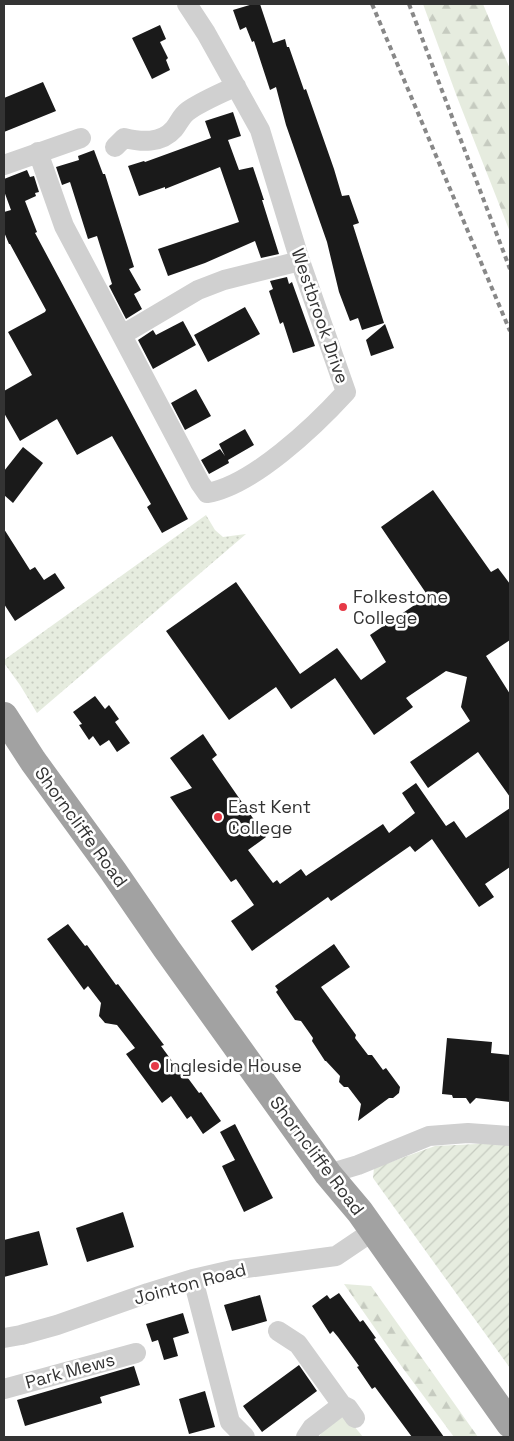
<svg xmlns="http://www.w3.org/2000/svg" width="514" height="1441" font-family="'Space Grotesk',sans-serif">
  <defs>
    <pattern id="forest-firs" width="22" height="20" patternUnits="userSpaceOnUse" patternTransform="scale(1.25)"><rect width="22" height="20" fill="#e6ecdf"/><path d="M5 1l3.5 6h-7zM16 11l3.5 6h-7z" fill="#c6cbc0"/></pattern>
    <pattern id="park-dots" width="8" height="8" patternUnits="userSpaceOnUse" patternTransform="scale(1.25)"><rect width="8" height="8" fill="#e6ecdf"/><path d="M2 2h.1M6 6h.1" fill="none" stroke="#c6cbc0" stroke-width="1.8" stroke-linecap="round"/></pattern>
    <pattern id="garden-furrows" width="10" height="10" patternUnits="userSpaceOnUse" patternTransform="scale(1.25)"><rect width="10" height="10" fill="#e6ecdf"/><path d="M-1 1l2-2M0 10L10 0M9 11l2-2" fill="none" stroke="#c6cbc0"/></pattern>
  </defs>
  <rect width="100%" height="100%" fill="#fff"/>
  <path fill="#e6ecdf" d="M345,1415L363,1437H319L322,1432Z"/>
  <path fill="url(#forest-firs)" d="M423,4H483L510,69V232L457,97Z
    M344,1284L371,1286L478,1437H454L402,1367Z"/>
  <path fill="url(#park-dots)" d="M206,515L215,530L223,537L246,534L37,713L20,685L4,663V660Z"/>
  <path fill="url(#garden-furrows)" d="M497,1143L510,1146V1368L373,1178L374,1168L435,1146Z"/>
  <path fill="#1a1a1a" d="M253,4H260L273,43L285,39L287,47H289L304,90L306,89L334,169L342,196L349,195L359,223L353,225L384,323L362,330L358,318L350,321L339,292L327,242L286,125L276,87L270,90L254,41L252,42L246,27L240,30L233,10Z
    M160,25L166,39L160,42L168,58L166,60L170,70L152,79L132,38Z
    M43,82L56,111L4,132V98Z
    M233,112L241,136L228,140L239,170L253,167L264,200H262L279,254L261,258L255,241L205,263L168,276L158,249L239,222L220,167L165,189V187L139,196L128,166L144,161L145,162L211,138L205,121Z
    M94,150L103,174H105L134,267L129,269L141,290L134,294L142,309L126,319L109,286L112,284L97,236L88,239L70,182L62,185L56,167L79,160L78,156Z
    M27,170L30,177L34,176L39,192L35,193L36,196L25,201L37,232L35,233L188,519L162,533L147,507L151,504L112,436L77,455L57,419L20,441L4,413V391L32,375L8,332L45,312L46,310L10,244H9L4,232V212L11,210L4,191V179Z
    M287,277L289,284L292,282L315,346L293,353L283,322L280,324L269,291L273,289L270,281Z
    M245,307L260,334L208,362L194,335Z
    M183,321L196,345L153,369L138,340L153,330L156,335Z
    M385,324L394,348L371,356L366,340Z
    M196,389L211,416L185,430L171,403Z
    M245,429L254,445L228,460L229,463L209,474L201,460L220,449L225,456L219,444Z
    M23,447L43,463L13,503L4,495V471Z
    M433,490L491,572L498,568L510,584V640L486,656L510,694V797L478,752L428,788L410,762L470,721L461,707L467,677L446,671L406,698L413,707L374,735L335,678L291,709L276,687L229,720L166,631L236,582L300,674L337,648L361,680L386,662L370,635L428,596L381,527Z
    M4,529L30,570L35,567L44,580L55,573L65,588L15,621L4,604Z
    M95,696L105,709L109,705L119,719L115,722L130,743L117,752L109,740L100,746L93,736L89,740L79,725L82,724L73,712Z
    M203,734L217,755L212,759L266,837L248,850L273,883L277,880L280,884L301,869L306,876L383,824L389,833L415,813L402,793L416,783L446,826L454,821L466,838L510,808V867L485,884L494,897L479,907L432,839L415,852L410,846L331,901L328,897L252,951L231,921L254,905L236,879L231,882L170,797L192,788L170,758Z
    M68,924L85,946L87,945L116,985L118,984L164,1045L161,1046L180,1072L182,1070L199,1093L201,1092L221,1121L203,1134L191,1116L187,1119L171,1096L162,1103L126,1054L135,1048L117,1025L105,1023L99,1016L101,1003L88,986L84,990L47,939Z
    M334,944L350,967L321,987L356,1035L355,1038L368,1055H372L383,1070L386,1068L400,1087L399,1093L393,1098H389L358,1121L361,1104L348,1087H344L339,1082L340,1076L326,1061H325L312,1041L313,1038L301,1021L295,1020L276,992L278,990L275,986Z
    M447,1038L492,1042L491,1053L510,1055L509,1074H510V1102L476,1098L470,1104L466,1098H453L452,1095L442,1094Z
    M235,1124L273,1198L244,1212L222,1166L235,1160L220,1132Z
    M123,1212L134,1247L87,1262L76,1228Z
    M39,1231L48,1265L4,1277V1240Z
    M339,1293L360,1322L363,1320L376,1338L374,1339L444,1437H412L375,1387L372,1389L357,1367L359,1366L338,1337L333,1331L330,1334L312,1306L327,1295L330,1299Z
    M260,1295L267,1321L232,1331L224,1305Z
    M183,1313L189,1333L173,1338L178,1356L164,1360L158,1340L152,1342L146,1324Z
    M299,1365L317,1391L262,1432L243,1406Z
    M134,1366L140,1385L100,1397L102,1403L25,1426L17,1400Z
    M205,1391L215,1427L189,1434L179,1399Z"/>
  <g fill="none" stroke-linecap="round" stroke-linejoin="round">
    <path stroke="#d0d0d0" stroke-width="20" d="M115,147L124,138C141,142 161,144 174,129C179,123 181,116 188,111C202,101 220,94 236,86
      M38,152L64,226L200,483L207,493C252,486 315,426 346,392L300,261L260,130L206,33L187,4
      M4,165L81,138
      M122,335L198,290L224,280L300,261
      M328,1174L358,1165L429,1136L468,1133L510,1136
      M193,1279L230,1422L245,1437
      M278,1331L298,1344L342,1405L348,1408L355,1418
      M4,1338L21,1335L57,1325L148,1293L193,1279L232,1270L336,1256L373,1231
      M4,1389L136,1353
      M306,1437L312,1428L342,1405"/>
    <path stroke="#a2a2a2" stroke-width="28" d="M4,716L33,761L113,871L166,948L328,1174L360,1212L510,1424"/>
    <path stroke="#888" stroke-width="4" stroke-dasharray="5 4" stroke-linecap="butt" d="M372,4L510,331
      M409,4L510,269"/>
  </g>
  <g fill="#e63946" stroke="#fff" stroke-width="2">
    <circle cx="343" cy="607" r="5"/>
    <circle cx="218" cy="817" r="5"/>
    <circle cx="155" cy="1066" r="5"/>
  </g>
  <g text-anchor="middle" stroke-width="5" stroke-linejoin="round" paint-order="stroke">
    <g font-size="18" fill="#333" stroke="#fff">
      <text transform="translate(320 316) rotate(71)" y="6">Westbrook Drive</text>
      <text transform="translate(81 827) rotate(54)" y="6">Shorncliffe Road</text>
      <text transform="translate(317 1156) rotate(53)" y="6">Shorncliffe Road</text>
      <text transform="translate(190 1284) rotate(-15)" y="6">Jointon Road</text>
      <text transform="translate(70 1371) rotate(-15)" y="6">Park Mews</text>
    </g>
    <g font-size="18" fill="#333" stroke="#fff" text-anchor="start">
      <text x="353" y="603">Folkestone<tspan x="353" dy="21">College</tspan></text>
      <text x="228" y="813">East Kent<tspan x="228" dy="21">College</tspan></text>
      <text x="165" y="1072">Ingleside House</text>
    </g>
  </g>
  <rect width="514" height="1441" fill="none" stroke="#333333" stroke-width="10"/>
</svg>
